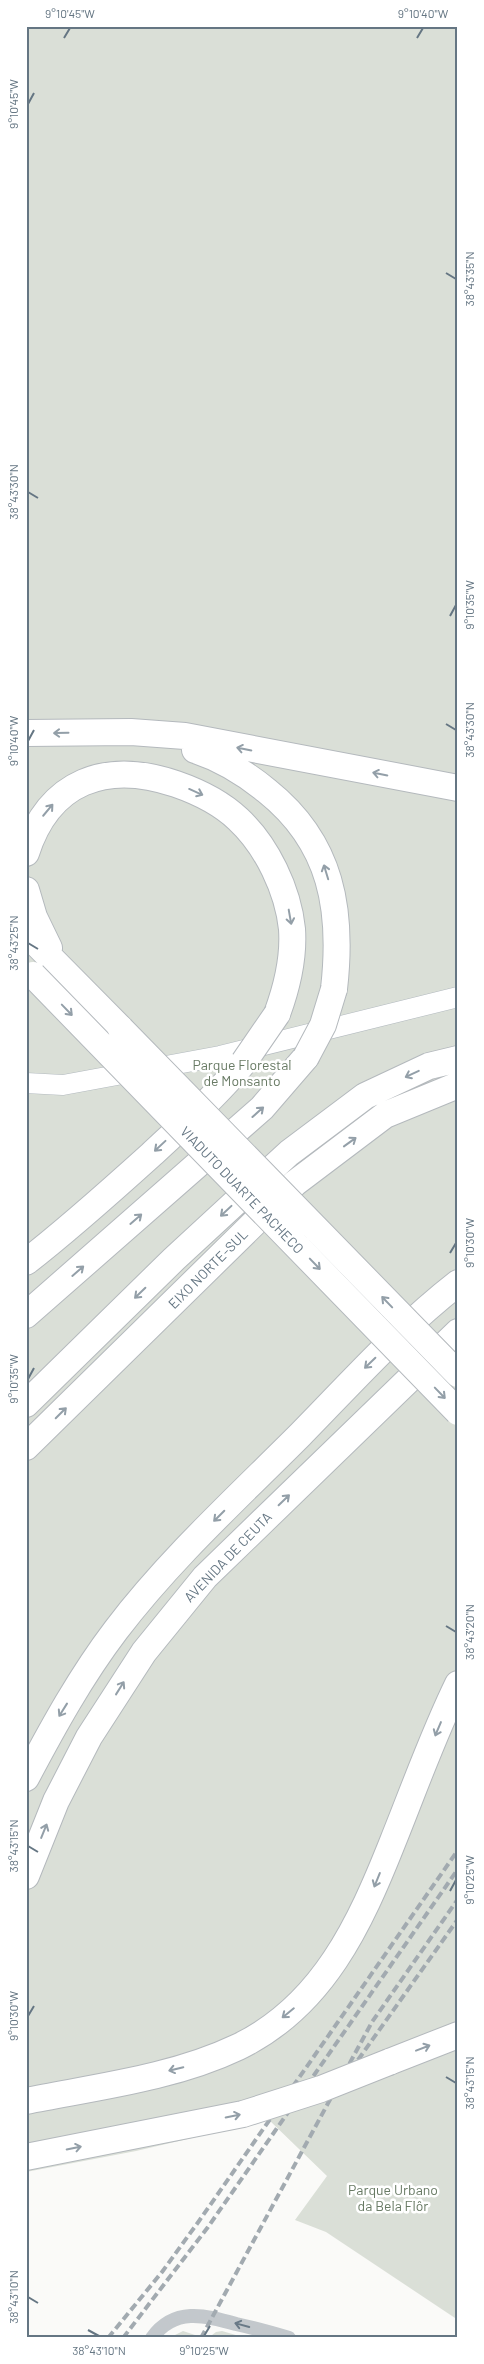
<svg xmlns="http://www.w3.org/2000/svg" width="484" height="2364" font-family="Barlow,sans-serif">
  <rect width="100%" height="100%" fill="#fafaf8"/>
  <path fill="#dadfd7" d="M26,26H458V2320L326,2232L295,2220L327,2176L269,2120L136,2151L26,2172Z
    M183,2331L195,2335L193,2338H169Z
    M222,2331L246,2338H208L216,2332Z"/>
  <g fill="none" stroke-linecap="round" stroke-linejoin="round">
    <g stroke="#b3babf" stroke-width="21">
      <path id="secondary" d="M26,1083L63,1085L220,1056L458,997"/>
    </g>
    <g stroke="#b4b9bd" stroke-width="28">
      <path id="highway" d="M26,733L131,732L185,736L458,788
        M195,750C222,759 245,773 267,791C332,843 343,910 334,989
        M26,853C49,781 106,760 176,784C199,792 220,802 238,819C267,846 288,890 292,929C294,958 287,987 277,1014
        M26,890L34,917L49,948
        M26,933L121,1029
        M26,1262C70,1228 112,1190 153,1153C184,1124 217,1095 244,1062
        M26,1315L262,1108L306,1057
        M26,1404L174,1259L289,1153L365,1096L429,1066L458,1059
        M26,1447L295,1183L385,1115L458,1085
        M26,1778C53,1727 81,1676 116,1630C170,1559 237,1498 300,1435C351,1383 400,1328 458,1283
        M26,1876L56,1801L89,1737L144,1652L205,1577L458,1332
        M389,2062L458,2035
        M26,2101C96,2087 173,2078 238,2047C323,2006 360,1924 393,1841C414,1789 433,1735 458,1684"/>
    </g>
    <path stroke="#c3c8cc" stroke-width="14" d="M152,2338C174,2307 205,2315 236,2324C254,2328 272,2333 289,2338"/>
    <use href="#secondary" stroke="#fff" stroke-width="20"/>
    <use href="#highway" stroke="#fff" stroke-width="26"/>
    <path stroke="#a2aab0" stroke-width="4" stroke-dasharray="8 4" stroke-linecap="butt" d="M358,2060L458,1919
      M108,2338L162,2272L199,2221L458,1850
      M123,2338L208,2227L458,1869
      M201,2338L372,2022L458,1899"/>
    <g stroke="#b4b9bd" stroke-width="28" stroke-linecap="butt">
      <path id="highway-bridge" d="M33,975L458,1412
        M121,1029L458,1374
        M306,1057L323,1025L334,989
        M244,1062L277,1014
        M26,2157L243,2114L321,2089L389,2062"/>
    </g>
    <use href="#highway-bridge" stroke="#fff" stroke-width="26"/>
  </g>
  <defs><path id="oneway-shaft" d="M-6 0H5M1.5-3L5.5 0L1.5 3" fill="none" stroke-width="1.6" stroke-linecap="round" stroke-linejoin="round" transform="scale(1.25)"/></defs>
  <g stroke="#939fa8">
    <use href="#oneway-shaft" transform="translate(61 733) rotate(179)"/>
    <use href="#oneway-shaft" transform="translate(244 749) rotate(-169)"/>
    <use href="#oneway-shaft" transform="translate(380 774) rotate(-169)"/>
    <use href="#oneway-shaft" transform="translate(196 792) rotate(24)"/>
    <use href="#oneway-shaft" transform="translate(48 810) rotate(-50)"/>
    <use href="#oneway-shaft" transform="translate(326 872) rotate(-107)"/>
    <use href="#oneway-shaft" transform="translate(290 917) rotate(80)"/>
    <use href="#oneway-shaft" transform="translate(67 1010) rotate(46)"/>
    <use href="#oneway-shaft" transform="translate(412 1074) rotate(155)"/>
    <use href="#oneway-shaft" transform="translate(258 1112) rotate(-42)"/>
    <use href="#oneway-shaft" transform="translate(350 1142) rotate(-36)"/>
    <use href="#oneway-shaft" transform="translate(160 1146) rotate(137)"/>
    <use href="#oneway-shaft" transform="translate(226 1211) rotate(137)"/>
    <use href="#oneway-shaft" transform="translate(136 1219) rotate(-41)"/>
    <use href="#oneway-shaft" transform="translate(315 1264) rotate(46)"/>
    <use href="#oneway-shaft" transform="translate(78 1271) rotate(-41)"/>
    <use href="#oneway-shaft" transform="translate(140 1293) rotate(136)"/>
    <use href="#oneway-shaft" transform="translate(387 1302) rotate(-134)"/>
    <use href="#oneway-shaft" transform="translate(370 1363) rotate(136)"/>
    <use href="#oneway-shaft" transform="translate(440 1393) rotate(46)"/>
    <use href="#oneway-shaft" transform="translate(61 1413) rotate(-45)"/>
    <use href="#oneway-shaft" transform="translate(284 1500) rotate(-44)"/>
    <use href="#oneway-shaft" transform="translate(219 1516) rotate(135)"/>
    <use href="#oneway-shaft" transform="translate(120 1688) rotate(-58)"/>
    <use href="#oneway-shaft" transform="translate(63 1710) rotate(122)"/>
    <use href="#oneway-shaft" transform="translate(438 1729) rotate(113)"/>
    <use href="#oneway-shaft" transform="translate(44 1831) rotate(-68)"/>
    <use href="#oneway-shaft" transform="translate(377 1880) rotate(112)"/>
    <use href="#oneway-shaft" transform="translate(288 2013) rotate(141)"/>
    <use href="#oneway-shaft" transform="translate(423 2048) rotate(-21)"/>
    <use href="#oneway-shaft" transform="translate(176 2069) rotate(167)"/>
    <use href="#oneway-shaft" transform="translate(233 2116) rotate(-12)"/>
    <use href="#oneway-shaft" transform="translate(74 2148) rotate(-11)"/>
  </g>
  <use stroke="#6a7a87" href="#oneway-shaft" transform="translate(242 2325) rotate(-165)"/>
  <path fill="none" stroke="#657683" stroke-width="2" d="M64,38L70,28M417,38L423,28M28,104L34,93M446,273L456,279M28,492L38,498M450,616L456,605M446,724L456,730M28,741L34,730M28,943L38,949M450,1253L456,1243M28,1379L34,1368M446,1626L456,1632M28,1846L38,1852M450,1891L456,1880M28,2016L34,2006M446,2077L456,2083M28,2297L38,2303M88,2330L99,2336M204,2336L210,2326"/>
  <g text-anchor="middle" stroke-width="5" stroke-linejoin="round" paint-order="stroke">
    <g font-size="14" fill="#687a64" stroke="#fff">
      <text x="242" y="1070">Parque Florestal<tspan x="242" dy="16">de Monsanto</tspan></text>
      <text x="393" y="2195">Parque Urbano<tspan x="393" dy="16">da Bela Flôr</tspan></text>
    </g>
    <g font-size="14" fill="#657683" stroke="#fff">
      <text transform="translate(242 1190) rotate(46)" y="5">VIADUTO DUARTE PACHECO</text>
      <text transform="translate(208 1269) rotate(-45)" y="5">EIXO NORTE-SUL</text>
      <text transform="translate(228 1557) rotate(-46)" y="5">AVENIDA DE CEUTA</text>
    </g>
  </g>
  <rect width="484" height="2364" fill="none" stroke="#ffffff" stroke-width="55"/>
  <rect x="28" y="28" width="428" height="2308" fill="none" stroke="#657683" stroke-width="2"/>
  <g font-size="12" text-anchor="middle" fill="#657683">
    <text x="70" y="18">9°10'45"W</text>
    <text x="423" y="18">9°10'40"W</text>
    <text transform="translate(14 104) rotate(-90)" y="4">9°10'45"W</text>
    <text transform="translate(470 279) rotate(-90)" y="4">38°43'35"N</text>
    <text transform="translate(14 492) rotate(-90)" y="4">38°43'30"N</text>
    <text transform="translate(470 605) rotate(-90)" y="4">9°10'35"W</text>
    <text transform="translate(470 730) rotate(-90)" y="4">38°43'30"N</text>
    <text transform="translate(14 741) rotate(-90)" y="4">9°10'40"W</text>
    <text transform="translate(14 943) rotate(-90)" y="4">38°43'25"N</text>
    <text transform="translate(470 1243) rotate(-90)" y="4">9°10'30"W</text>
    <text transform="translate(14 1379) rotate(-90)" y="4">9°10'35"W</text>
    <text transform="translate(470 1632) rotate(-90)" y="4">38°43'20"N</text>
    <text transform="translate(14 1846) rotate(-90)" y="4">38°43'15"N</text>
    <text transform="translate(470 1880) rotate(-90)" y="4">9°10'25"W</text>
    <text transform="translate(14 2016) rotate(-90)" y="4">9°10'30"W</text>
    <text transform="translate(470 2083) rotate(-90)" y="4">38°43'15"N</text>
    <text transform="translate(14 2297) rotate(-90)" y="4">38°43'10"N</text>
    <text x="99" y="2355">38°43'10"N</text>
    <text x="204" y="2355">9°10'25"W</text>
  </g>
</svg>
